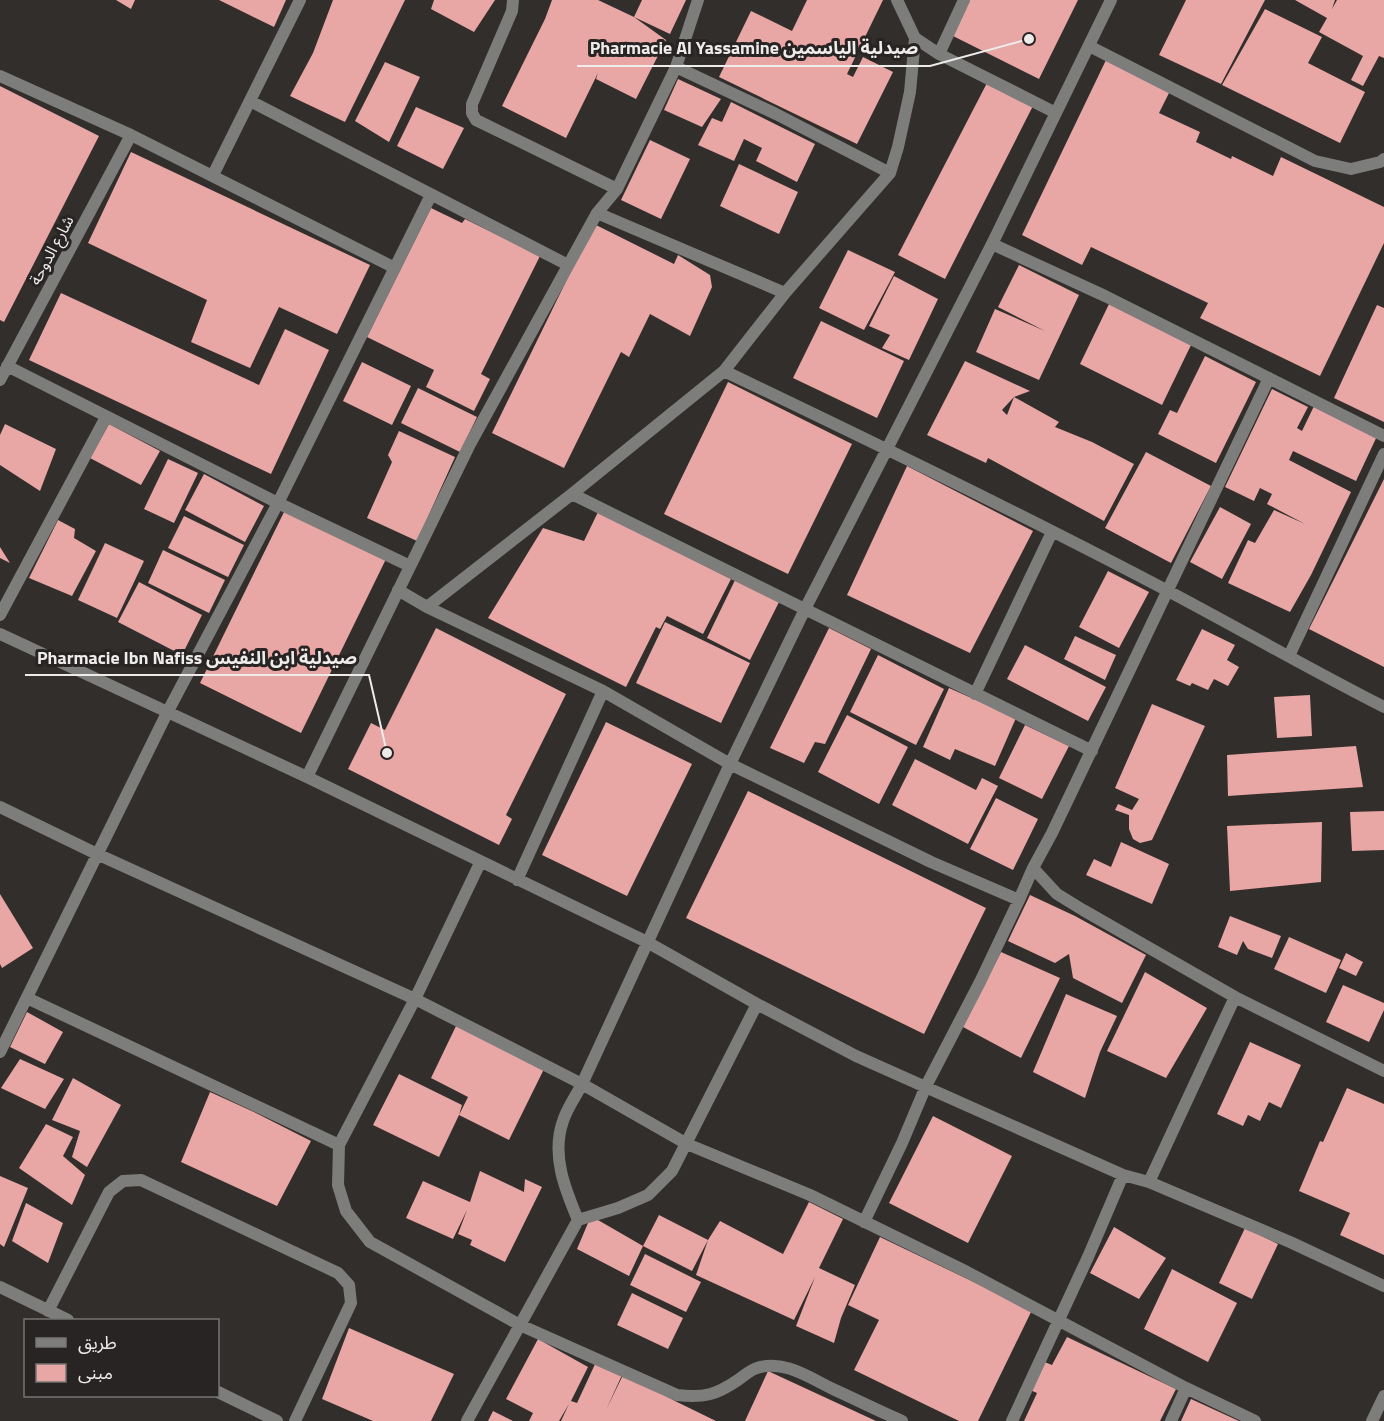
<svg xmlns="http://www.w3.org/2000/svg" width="1384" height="1421" font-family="'Titillium Web','Noto Sans Arabic',sans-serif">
  <rect width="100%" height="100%" fill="#312e2c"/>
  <path fill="#e8a6a4" d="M116,0H135L131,9Z
    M219,0H286L274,27Z
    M333,0H405L345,122L290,96L313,53Z
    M434,0H495L474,32L431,9Z
    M552,0H598L634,17L666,40L636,99L596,79L598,73L566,138L502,106L545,19Z
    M642,0H686L670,34L634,17Z
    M807,0H883L847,74L853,77L863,57L893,72L857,144L719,77L751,11L792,31Z
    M970,0H1078L1039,79L953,36Z
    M1186,0H1265L1221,84L1159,55Z
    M1295,0H1335L1332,9L1337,0H1384V58L1379,56L1363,86L1351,80L1363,56L1319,32L1327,18Z
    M1265,9L1322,37L1308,63L1365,92L1340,143L1222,85Z
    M1106,60L1170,91L1159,113L1200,132L1196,142L1231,159L1232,156L1273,176L1281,157L1384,207V243L1320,376L1200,318L1208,303L1091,247L1082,265L1022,235Z
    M385,62L420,77L389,142L355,121Z
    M678,79L721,99L702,127L664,110Z
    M989,79L1035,102L945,279L898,255Z
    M0,86L99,136L4,322L0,320Z
    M731,102L815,144L797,182L756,161L762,148L744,139L734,161L698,145L712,118L722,122Z
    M416,107L464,128L443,169L397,146Z
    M650,140L690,159L661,219L621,200Z
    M131,152L370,265L337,334L279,307L250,368L191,342L207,300L88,243Z
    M739,164L798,192L779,234L720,206Z
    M431,208L462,223L465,219L540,256L481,374L490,379L474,411L426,387L434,370L367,337Z
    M594,224L674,264L678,255L710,275L712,287L690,336L650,314L629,357L621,352L564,468L492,433Z
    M848,250L895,272L864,330L819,308Z
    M1019,265L1079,295L1039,380L976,352L995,309L1045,331L998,307Z
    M894,276L938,299L909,360L882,348L890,335L869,326Z
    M61,293L259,385L285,329L329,350L271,474L29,360Z
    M1109,304L1191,345L1162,405L1080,364Z
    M1377,305L1384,308V422L1334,398Z
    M821,321L904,361L877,418L793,378Z
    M1205,356L1256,382L1216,463L1158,434L1170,410L1177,413Z
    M965,361L1030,391L1014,397L1002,410L1007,415L1014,397L1059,422L1055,427L1092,442L1134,464L1104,521L988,458L986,463L927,435Z
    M362,362L411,386L392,425L343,401Z
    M728,382L852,444L788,574L664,514Z
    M418,388L477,417L460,452L401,423Z
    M1272,389L1308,407L1297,428L1302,431L1315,404L1378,434L1356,481L1293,451L1289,460L1351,492L1311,575L1290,612L1228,583L1248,540L1255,543L1274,510L1305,524L1267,504L1272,494L1260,488L1254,501L1225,487Z
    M5,424L56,449L40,491L0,465V435Z
    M109,424L160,451L141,485L90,458Z
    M399,431L455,457L417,541L367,518L392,462L388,455Z
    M1146,452L1211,486L1171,563L1105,528Z
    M168,459L198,473L174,523L144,509Z
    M907,466L1033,531L970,653L847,595Z
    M204,474L264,506L245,542L185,510Z
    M1384,479V667L1309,629Z
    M1220,507L1251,524L1222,579L1190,562Z
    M285,510L387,557L301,733L200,683Z
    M598,512L731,579L703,634L667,616L660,629L656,627L626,687L488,618L543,528L584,541Z
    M184,516L244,545L228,577L168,548Z
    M58,520L75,529L74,538L96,551L72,596L29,578Z
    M105,543L144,561L117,618L78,600Z
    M0,547L10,563L0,558Z
    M163,550L225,580L209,613L148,583Z
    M1108,571L1149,592L1119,648L1079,627Z
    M737,576L781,598L750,660L707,638Z
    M139,582L202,615L182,655L118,622Z
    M665,622L750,663L721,723L636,683Z
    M436,628L566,694L506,815L512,819L499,845L348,769L371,723L385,730Z
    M829,628L871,649L825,744L815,742L804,763L770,748Z
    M1202,629L1235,645L1227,660L1239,667L1228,686L1214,679L1208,690L1192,683L1190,686L1176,680Z
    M1075,636L1116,655L1105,680L1064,659Z
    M1025,645L1106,687L1088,721L1007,679Z
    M878,655L944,689L916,745L850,712Z
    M949,688L1016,718L995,766L955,749L950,760L923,747Z
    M1310,695L1312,736L1277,738L1274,697Z
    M1152,704L1205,726L1152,840L1140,843L1133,839L1129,829V815L1115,810L1118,804L1132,810L1139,799L1115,788Z
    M847,715L908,747L879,804L818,772Z
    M606,722L692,764L627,896L542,855Z
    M1025,725L1069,746L1042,799L999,778Z
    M1356,746L1363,787L1228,796L1227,755Z
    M915,759L976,790L982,778L998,786L968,844L892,805Z
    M748,791L986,908L924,1034L686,918Z
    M996,798L1038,819L1013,870L970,849Z
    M1384,811V850L1352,851L1350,812Z
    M1322,822L1321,882L1230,891L1227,826Z
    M1121,842L1169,864L1152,904L1086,875L1094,859L1111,867Z
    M0,894L33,948L2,968L0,964Z
    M1030,895L1075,916L1146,955L1122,1003L1073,978L1069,954L1055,963L1008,941Z
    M1230,916L1281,936L1272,958L1248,949L1243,941L1237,955L1218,947Z
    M1289,937L1341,960L1326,993L1274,969Z
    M1001,952L1060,978L1021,1058L963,1027Z
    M1346,953L1363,962L1356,976L1339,968Z
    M1145,972L1207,1008L1166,1078L1107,1051Z
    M1343,985L1384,1003V1010L1369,1042L1326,1022Z
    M1066,994L1117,1016L1100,1052L1085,1098L1033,1072Z
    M27,1012L63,1032L45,1064L10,1047Z
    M456,1026L544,1069L509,1140L459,1115L468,1097L431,1078Z
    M1250,1042L1301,1065L1281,1108L1269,1102L1260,1121L1248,1115L1243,1126L1217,1114Z
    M20,1059L64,1079L45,1109L1,1088Z
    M399,1074L462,1105L459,1115L439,1157L373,1125Z
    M73,1078L121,1105L87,1167L72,1157L80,1131L52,1120Z
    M1347,1088L1384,1104V1255L1340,1235L1350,1213L1299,1191L1320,1141L1323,1142Z
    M210,1092L254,1112L311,1141L277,1206L181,1162Z
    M933,1116L1012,1156L968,1243L889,1203Z
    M46,1124L73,1137L63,1156L85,1175L72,1205L19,1168Z
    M480,1171L524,1192L525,1179L542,1187L505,1262L470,1245L472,1240L458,1234L467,1210L453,1239L406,1218L423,1181L470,1202Z
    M0,1176L28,1188L4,1247L0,1244Z
    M809,1202L843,1219L819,1268L855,1285L841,1318L834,1343L796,1326L815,1277L794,1320L696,1275L708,1240L720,1221L783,1254Z
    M26,1203L63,1223L48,1263L12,1241Z
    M659,1215L708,1240L692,1271L643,1246Z
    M591,1216L643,1246L629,1276L577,1249Z
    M1114,1227L1166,1258L1139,1299L1090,1273Z
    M1245,1228L1278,1244L1252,1299L1219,1283Z
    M880,1237L1032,1310L978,1421H959L854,1370L879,1320L848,1305Z
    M645,1254L701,1282L686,1312L630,1285Z
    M1172,1269L1237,1303L1208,1362L1144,1329Z
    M632,1293L683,1318L668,1349L617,1325Z
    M349,1328L454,1374L431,1421H373L322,1399Z
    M1067,1337L1176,1389L1160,1421H1024L1037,1393L1030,1390L1042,1361L1052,1365Z
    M538,1339L588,1367L571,1401L577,1403L596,1362L622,1375L606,1410L624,1373L675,1401L716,1421H561L569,1404L559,1421H529L533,1413L506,1399Z
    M768,1371L876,1421H745Z
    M1191,1399L1239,1421H1181Z
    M493,1411L513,1421H488Z"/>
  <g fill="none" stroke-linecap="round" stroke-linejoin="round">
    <path stroke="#7d7d7b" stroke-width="12" d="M513,0L512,11L472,104V113L476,120L617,189
      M897,0L915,38L939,54L1056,113
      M1089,46L1315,161L1351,169L1380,162L1384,159
      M939,54L964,0
      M676,67L776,114L890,173
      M0,76L131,135L395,268
      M250,101L568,265
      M213,175L300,0
      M597,213L785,293
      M992,244L1105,296L1384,436
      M7,366L278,503L410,566
      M724,371C873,442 1022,514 1168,591C1240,629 1311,670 1384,707
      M0,380L131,135
      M572,494L1092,751
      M398,590L427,607L603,691L730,764L931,862L1019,900
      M427,607L572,494L724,371L785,293L890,173L898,147L910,92L915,38
      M0,615L106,417
      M0,634L307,777L647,942L757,1004L856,1056L1123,1175L1149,1182L1290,1242L1384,1286
      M1289,656L1384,454
      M975,694L1052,532
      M307,777L470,444L597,213L617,189L676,67L698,0
      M0,807L97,854L415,999L582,1084L687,1144L810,1195L967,1272L1186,1388L1255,1421
      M480,863L415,999L339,1145L338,1185L346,1211L370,1242L520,1325L677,1395C704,1398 716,1395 738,1380C744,1376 750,1370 757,1368C785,1359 811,1379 835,1390C857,1400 879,1411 902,1421
      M1033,868L1057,894L1083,910L1235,997L1384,1071
      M517,880L603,691
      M27,998L339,1145
      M757,1004L672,1171L648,1195L618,1208L578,1220C565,1189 551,1155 563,1121C567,1108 576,1096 582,1084L730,764L805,609L992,244L1111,0
      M0,1052L167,713L278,503L431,195
      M1149,1182L1235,997
      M864,1222L902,1143L926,1086L980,982L1019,900L1033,868L1052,833L1269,378
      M0,1287L68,1320
      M48,1311L109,1192L123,1181L141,1180L338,1273L349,1285L351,1303L295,1421
      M218,1392L277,1421
      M467,1421L578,1220
      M1012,1421L1088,1257L1123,1175
      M1171,1421L1186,1388
      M1372,1421L1384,1396"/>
  </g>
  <g text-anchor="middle" stroke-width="6" stroke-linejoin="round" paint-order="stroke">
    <g font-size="16" fill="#eeeceb" stroke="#272423">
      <text transform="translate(51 250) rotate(-62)" y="6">شارع الدوحة</text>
    </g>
  </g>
  <path fill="none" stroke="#eeeceb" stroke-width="2" d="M1029 39L930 66H577M387 753L369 675H25"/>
  <g fill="#eeeceb" stroke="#272423" stroke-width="2">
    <circle cx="1029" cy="39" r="6"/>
    <circle cx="387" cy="753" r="6"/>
  </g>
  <g font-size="18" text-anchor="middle" font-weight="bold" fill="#eeeceb" stroke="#272423" stroke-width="6" stroke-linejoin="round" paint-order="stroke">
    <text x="754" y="54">Pharmacie Al Yassamine صيدلية الياسمين</text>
    <text x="197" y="664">Pharmacie Ibn Nafiss صيدلية ابن النفيس</text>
  </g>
  <rect x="24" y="1319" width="195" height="78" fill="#272423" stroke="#777473" stroke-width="1.5"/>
  <rect x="36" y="1338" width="30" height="9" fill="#7d7d7b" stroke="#777473" stroke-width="1.5"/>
  <text x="78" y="1349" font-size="18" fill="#eeeceb">طريق</text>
  <rect x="36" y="1364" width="30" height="18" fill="#e8a6a4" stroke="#777473" stroke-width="1.5"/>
  <text x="78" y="1379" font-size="18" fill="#eeeceb">مبنى</text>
</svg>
